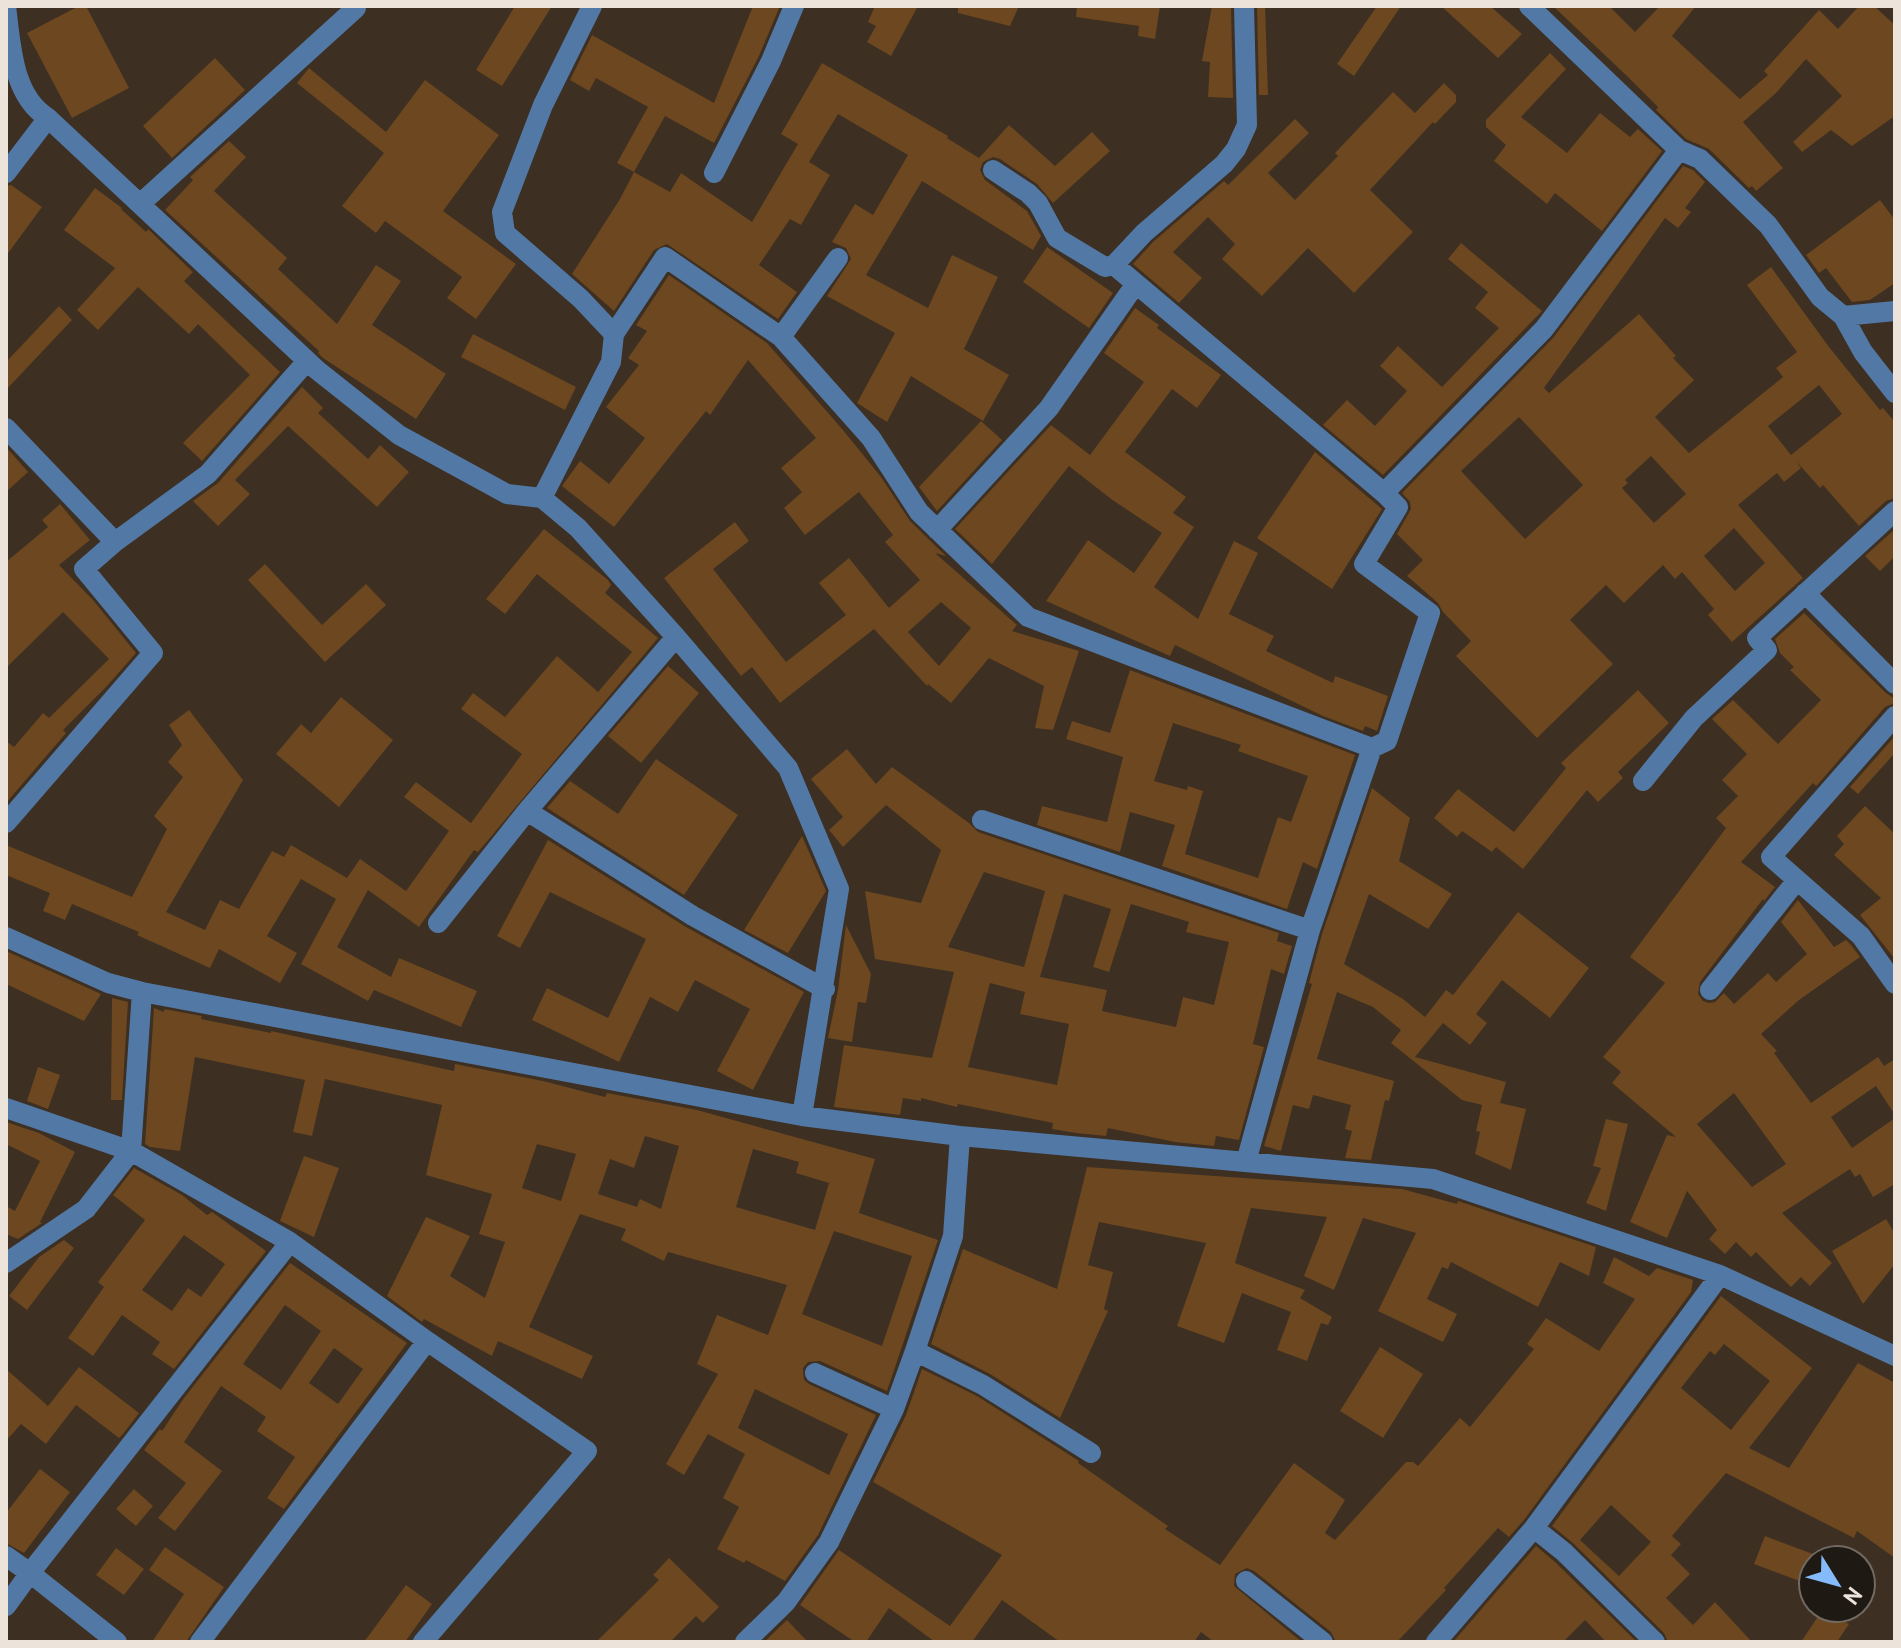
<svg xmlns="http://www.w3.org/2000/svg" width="1901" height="1648" font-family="'PT Sans',sans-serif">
  <rect width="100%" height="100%" fill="#3d2f22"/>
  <path fill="#6c471f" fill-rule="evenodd" d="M79,6H86L129,88L72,118L27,33Z
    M515,6H552L502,86L476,70Z
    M753,6H780L759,56L714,143L665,116L634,172L617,163L648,107L596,78L589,91L570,80L592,35L714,103Z
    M875,6H918L891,56L867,42L876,26L868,22Z
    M958,6H1019L1010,26L958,13Z
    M1077,6H1160L1155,39L1138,36L1139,26L1076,17Z
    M1212,6H1231L1233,98L1208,97L1210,62L1202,61Z
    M1257,6H1265L1268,95H1259Z
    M1377,6H1401L1354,76L1337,64Z
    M1441,6H1490L1522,34L1498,58Z
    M1553,6H1609L1635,32L1660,6H1696L1672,36L1740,99L1768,75L1764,71L1819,10L1838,29L1859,6H1874L1895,25V116L1852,146L1831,130L1802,152L1793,142L1842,96L1806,59L1776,93L1743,122L1783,168L1756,191L1752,186L1749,188L1709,149L1686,139L1656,110L1658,107L1628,77Z
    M1550,53L1566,69L1521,117L1567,153L1600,113L1630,137L1638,129L1662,151L1602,231L1555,193L1547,204L1494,161L1506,145L1486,127V120Z
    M215,58L245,90L172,158L143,126Z
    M822,63L948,136L947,138L979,158L1009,125L1055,166L1092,132L1110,151L1053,203L1037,184L1000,159L993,157L983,162L980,170L985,180L1027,211L1041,236L1033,250L922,181L866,275L928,308L952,255L998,277L964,349L1009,375L983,421L911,376L887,422L857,403L895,333L827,296L851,259L846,248L832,242L855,204L873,215L908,155L838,114L809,162L830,175L801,225L790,219L759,265L797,292L778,319L667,244L654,250L614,311L572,274L620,199L634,172L670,192L681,173L752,222L798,144L781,134Z
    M309,68L386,132L425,80L499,135L443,211L516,264L476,319L447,298L462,277L385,221L376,233L342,206L384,153L297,83Z
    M1444,83L1456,95V102L1435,124L1433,122L1370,190L1413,232L1354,293L1308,248L1262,296L1222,259L1235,244L1208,217L1173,252L1202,278L1179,303L1133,264L1153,242L1224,181L1228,185L1295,119L1309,133L1268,173L1295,200L1338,156L1335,153L1393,92L1415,113Z
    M229,141L246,157L214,191L287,258L278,269L337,324L376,265L401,281L372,325L446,374L416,419L323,358L318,353L319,351L165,210L193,180L190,177Z
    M1683,166L1693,170L1705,182L1685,208L1691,212L1678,228L1665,218L1544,388L1549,393L1639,314L1676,356L1673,358L1694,380L1655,417L1689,453L1783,377L1776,368L1797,352L1747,285L1771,267L1829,347L1880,410L1883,408L1895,422V498L1886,501L1859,526L1823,485L1820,488L1796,461L1801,468L1784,482L1777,473L1738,505L1803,578L1732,642L1708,615L1714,609L1682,572L1675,579L1663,565L1624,603L1606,585L1570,620L1613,664L1537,738L1456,656L1471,641L1443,612L1438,603L1407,576L1423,560L1397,534L1411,509L1410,502L1402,493L1553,338ZM1819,385L1842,414L1791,455L1768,426ZM1519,417L1583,485L1525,539L1461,471ZM1651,456L1686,494L1654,523L1622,488L1628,483L1625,480ZM1734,528L1765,563L1735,591L1704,556Z
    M11,185L42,207L6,256V186Z
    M95,188L122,208L121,209L146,232L148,229L193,272L184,281L280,372L202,461L183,443L250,375L198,324L189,334L138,287L98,330L77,310L115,268L64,230Z
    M1880,200L1895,220V283L1870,300L1852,302L1826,268L1819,273L1806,255Z
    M1461,243L1542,311L1383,475L1323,425L1347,400L1375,426L1407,391L1380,366L1398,346L1442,387L1499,328L1475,308L1488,292L1448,259Z
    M1047,247L1113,293L1089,328L1023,282Z
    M669,275L767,343L843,430L881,477L910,521L946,556L935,553L1017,625L1012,631L1079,651L1053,730L1035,728L1044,686L989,658L951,703L928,684L927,686L874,629L780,703L752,667L741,676L664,578L735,522L749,541L713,569L786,662L846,615L819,583L849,558L889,608L920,580L885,542L893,535L859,492L805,535L784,508L802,492L781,468L816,438L748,360L710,415L706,411L614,527L562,486L580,461L609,484L645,438L606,407L639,365L628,358L647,331L636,325ZM941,602L971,628L939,666L908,632Z
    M59,306L72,320L6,390V362Z
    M1135,308L1159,325L1157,328L1221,375L1197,408L1172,389L1125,452L1186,497L1173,513L1194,527L1154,587L1198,619L1234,541L1258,553L1229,614L1274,636L1266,651L1333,683L1335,676L1388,696L1377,731L1365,726L1363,731L1323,716L1175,645L1170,656L1046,601L1088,540L1134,573L1162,533L1111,499L1069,466L992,564L955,529L1051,425L1090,455L1144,382L1104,353Z
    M473,334L576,387L565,410L461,357Z
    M302,387L323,408L318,413L368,459L380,445L409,472L377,507L288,426L235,480L250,494L218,526L193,501L218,483Z
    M981,421L1002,440L937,511L919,487Z
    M6,447L28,472L6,492Z
    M1315,452L1382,509L1332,589L1257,538Z
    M60,504L90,540L59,565L93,600L136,653L107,686L63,730L66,733L6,803V741L14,747L43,713L49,718L109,659L63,612L6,668V562L48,527L42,520Z
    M544,529L608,580L611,585L605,593L658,638L478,852L474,850L419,927L368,890L337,947L391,977L399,958L477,991L461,1027L374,990L368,1001L301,964L336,899L301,879L267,936L297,953L280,983L219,949L210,968L137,935L139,932L72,904L65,920L43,911L50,893L6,875V845L132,897L167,829L154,816L183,777L168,762L182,745L169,725L189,710L243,780L166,912L205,930L220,900L239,909L272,851L284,857L291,845L347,878L360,859L406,891L449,831L404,797L416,782L471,823L522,754L461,709L473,693L505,717L557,656L598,692L632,652L537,574L505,614L486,599Z
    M1895,529V556L1880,571L1865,556Z
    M265,564L322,625L366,584L386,605L325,662L248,580Z
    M1804,613L1886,693L1895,699V703L1885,707L1819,783L1816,786L1813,783L1741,862L1775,887L1764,901L1763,899L1700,982L1698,994L1703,1001L1709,1003L1715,1002L1724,993L1734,1004L1768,973L1776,982L1807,954L1781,922L1798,900L1834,947L1846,940L1851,945L1860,957L1799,1000L1761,1034L1777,1051L1774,1053L1811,1103L1878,1057L1884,1066L1895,1059V1115L1876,1086L1831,1117L1852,1148L1895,1118V1184L1873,1197L1860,1174L1855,1177L1850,1169L1782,1213L1832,1263L1810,1286L1801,1277L1791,1287L1756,1252L1751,1257L1736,1242L1725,1254L1709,1239L1717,1230L1687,1191L1667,1238L1630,1222L1667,1135L1676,1137L1612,1083L1621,1072L1603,1057L1665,983L1630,957L1726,828L1716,818L1738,796L1722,780L1747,754L1712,719L1733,700L1778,744L1821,700L1790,670L1794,667L1780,653L1775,639ZM1734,1093L1786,1164L1752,1187L1697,1124Z
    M668,666L699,693L641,763L608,736Z
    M1130,670L1355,755L1317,869L1303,862L1287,909L1162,866L1175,825L1130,812L1120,852L1037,825L1042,806L1107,822L1123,757L1066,739L1072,721L1110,733ZM1173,723L1241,745L1238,751L1308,776L1291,822L1278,817L1258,878L1185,854L1203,791L1188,786L1187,790L1154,781Z
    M1638,690L1669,723L1618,772L1623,778L1598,802L1587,790L1523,869L1496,847L1492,852L1462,831L1457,837L1434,818L1458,789L1514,832L1566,768L1561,763Z
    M341,697L393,740L339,807L276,754L301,724L311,733Z
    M1895,736V753L1858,794L1850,787Z
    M847,749L876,784L892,767L969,823L978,832L1279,933L1277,941L1292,946L1284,974L1271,969L1253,1044L1264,1047L1239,1140L1216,1136L1214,1146L1175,1142L1108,1128L1106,1136L1076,1133L1052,1129L1053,1123L958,1104L957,1107L921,1098V1101L903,1098L900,1115L834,1107L844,1045L932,1058L954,972L875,959L865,891L921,903L941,850L886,805L843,847L829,830L843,817L811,779ZM984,872L1045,891L1024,967L948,947ZM1064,894L1111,909L1093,967L1109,972L1131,904L1189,922L1186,932L1229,942L1214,1005L1183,997L1176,1027L1102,1011L1107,990L1040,977ZM990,983L1025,992L1020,1014L1069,1024L1057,1085L968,1067Z
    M656,759L738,815L684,895L547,808L570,781L618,814Z
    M1372,788L1410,818L1399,861L1452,894L1428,929L1369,894L1344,964L1403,999L1425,1017L1446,990L1453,995L1518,912L1589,968L1550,1018L1502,980L1476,1014L1487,1023L1470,1045L1443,1023L1415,1057L1506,1082L1500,1103L1526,1109L1511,1170L1475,1154L1480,1132L1476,1131L1482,1105L1462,1100L1391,1043L1401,1030L1373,1007L1337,992L1317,1059L1394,1081L1389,1101L1385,1100L1371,1160L1345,1158L1352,1131L1345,1129L1351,1105L1313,1095L1309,1109L1293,1105L1281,1151L1264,1146L1312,984L1309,983L1322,934Z
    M1865,806L1895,834V959L1860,915L1881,898L1834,855L1844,844L1837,836Z
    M802,836L826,891L788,953L744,930Z
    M548,840L686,927L804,992L753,1090L717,1071L750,1009L695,980L678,1012L650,997L619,1062L532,1020L547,988L608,1018L646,939L550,892L520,948L497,936Z
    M846,925L871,974L866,1003L858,1002L852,1042L828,1038L838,990Z
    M6,951L101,994L84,1021L6,984Z
    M112,998L128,1002L122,1100H111Z
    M154,1008L164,1012V1009L202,1016L201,1019L271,1033V1031L454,1071L455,1064L543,1081L605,1097L607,1093L697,1110L875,1159L859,1213L938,1240L887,1391L820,1361L808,1362L803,1368L804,1380L809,1384L876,1415L818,1535L785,1581L746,1560L744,1563L717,1549L739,1507L723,1498L745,1454L708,1434L684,1475L666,1464L718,1374L697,1364L717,1315L768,1335L787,1285L668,1252L664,1261L621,1240L626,1229L580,1214L529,1327L593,1356L582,1379L498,1341L492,1356L424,1319L422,1322L387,1296L426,1217L470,1236L450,1276L485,1298L505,1242L479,1234L492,1194L426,1175L442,1105L325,1079L312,1136L293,1132L305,1080L195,1057L180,1151L150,1147L145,1144ZM645,1136L679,1146L661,1209L640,1199L637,1207L598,1194L610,1159L634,1168ZM537,1144L576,1154L561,1201L522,1188ZM753,1149L799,1162L796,1173L829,1183L815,1230L736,1207ZM834,1231L912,1256L882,1346L802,1314ZM755,1389L848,1434L829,1475L738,1428Z
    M38,1067L60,1075L48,1109L27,1101Z
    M1606,1119L1628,1124L1606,1211L1586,1203L1601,1168L1593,1166Z
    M6,1122L39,1133L75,1152L40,1222L42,1223L18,1239L6,1234V1206L15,1211L40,1161L6,1144Z
    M304,1156L339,1168L314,1237L280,1221Z
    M1087,1167L1402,1189L1457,1204L1458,1201L1596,1247L1589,1276L1560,1262L1538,1307L1451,1262L1448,1269L1442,1267L1427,1299L1457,1314L1443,1342L1378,1311L1416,1233L1363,1218L1334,1290L1304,1276L1327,1217L1251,1208L1235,1263L1305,1290L1300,1298L1332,1317L1328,1325L1321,1323L1307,1361L1277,1350L1291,1312L1242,1293L1224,1343L1177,1326L1206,1243L1099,1222L1088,1265L1113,1272L1104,1309L1108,1311L1060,1418L990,1374L931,1344L963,1249L1057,1289Z
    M134,1168L182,1195L207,1215L212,1212L266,1251L174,1369L152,1354L160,1342L122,1315L93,1356L68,1338L104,1287L98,1282L145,1220L113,1195ZM184,1235L225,1264L201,1297L188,1288L172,1311L142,1290Z
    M1886,1219L1895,1234V1264L1863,1304L1832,1251Z
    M64,1240L74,1248L27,1310L9,1296L39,1257Z
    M1614,1257L1649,1276L1657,1268L1693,1280L1691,1292L1524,1520L1509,1537L1498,1528L1444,1588L1446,1590L1397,1642H1336L1331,1632L1254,1571L1247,1568L1235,1574L1234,1586L1302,1642H1214L1201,1632L1194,1642H1060L1002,1600L972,1642H935L889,1608L866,1642H855L800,1605L839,1550L950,1626L1002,1555L873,1482L906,1415L922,1369L977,1396L1079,1461L1078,1463L1168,1526L1165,1529L1220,1565L1294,1463L1345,1500L1325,1533L1335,1540L1406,1462H1413L1418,1466L1460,1418L1470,1427L1534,1349L1527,1344L1546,1318L1599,1351L1635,1299L1603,1283Z
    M290,1263L407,1343L284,1509L267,1498L295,1457L257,1431L266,1417L221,1386L184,1442L222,1471L175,1531L158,1518L186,1483L144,1450L160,1429L162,1431L184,1398ZM285,1305L321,1331L281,1390L243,1364ZM334,1348L363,1369L338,1404L309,1383Z
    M1721,1296L1812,1368L1749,1448L1789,1468L1858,1363L1895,1383V1558L1857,1531L1854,1538L1726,1473L1672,1536L1681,1544L1671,1555L1690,1574L1666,1598L1693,1625L1715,1602L1752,1642H1668L1664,1633L1573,1543L1552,1526ZM1724,1344L1770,1381L1731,1430L1681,1388L1710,1351L1715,1355ZM1611,1505L1651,1542L1619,1576L1580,1540Z
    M1380,1347L1423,1374L1383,1438L1340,1411Z
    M79,1367L139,1413L123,1434L119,1438L76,1405L46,1444L21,1424L6,1441V1369L48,1406Z
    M40,1469L70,1492L24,1553L6,1543V1513Z
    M134,1489L153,1506L136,1526L116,1509Z
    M1765,1536L1813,1554V1586L1754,1564Z
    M1536,1546L1555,1562L1637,1642H1606L1585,1620L1563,1642H1453Z
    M165,1547L224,1587L186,1642H152L184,1594L149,1570Z
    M116,1548L144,1569L124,1595L96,1575Z
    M669,1558L719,1607L703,1623L696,1616L670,1642H596L659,1580L653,1575Z
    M406,1585L432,1604L405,1642H364Z
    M1823,1609L1849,1624L1837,1642H1801Z
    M787,1620L808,1642H764Z"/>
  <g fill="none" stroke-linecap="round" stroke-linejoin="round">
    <path stroke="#5279a6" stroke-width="20" d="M6,6C11,44 12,96 48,118L317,370L399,435L507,494L542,498L578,528L676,637L788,768L839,889L802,1116
      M1244,6L1247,125L1236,149L1224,164L1144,233L1114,265L1384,493L1544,329L1679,150
      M1529,6L1679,150L1700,159L1768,225L1820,297L1843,316L1895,311
      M993,170L1028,193L1038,203L1057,238L1105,267L1114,265
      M6,173L48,118
      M714,173L771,61L794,6
      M140,204L356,8
      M1843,316L1863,352L1895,393
      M614,334L665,257L781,337L838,258
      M781,337L871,438L919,512L1028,617L1372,748L1310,930L1246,1162
      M6,428L115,542L84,569L153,653L6,823
      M542,498L611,362L614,334L581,299L505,233L502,212L543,105L592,6
      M937,530L1049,408L1135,285
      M115,542L208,474L307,361
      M1805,593L1895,684
      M676,637L527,811L693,916L825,989
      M1895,716L1771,857L1861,936L1895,984
      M1372,748L1387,741L1430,613L1364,564L1398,507L1384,493
      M1643,781L1694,718L1767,650L1757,638L1895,511
      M982,820L1310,930
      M438,923L527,811
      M6,937L108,983L142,992L802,1116L960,1136L1433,1179L1720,1275L1895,1356
      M1710,990L1797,880
      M6,1108L131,1151L142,992
      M6,1263L86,1209L131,1151L290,1242L30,1573L117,1642
      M915,1351L953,1236L960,1136
      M894,1409L915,1351L983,1385L1091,1453
      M1534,1528L1564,1552L1655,1642
      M6,1556L30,1573L6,1606
      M1246,1581L1323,1642
      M200,1642L427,1341L290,1242
      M423,1642L587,1451L427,1341
      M745,1642L786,1602L829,1542L894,1409L815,1373
      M1436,1642L1534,1528L1720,1275"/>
  </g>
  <rect width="1901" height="1648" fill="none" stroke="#ece3db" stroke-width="16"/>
  <g transform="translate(1837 1584) rotate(127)"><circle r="38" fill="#1f1913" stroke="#716a63" stroke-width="2"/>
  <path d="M0-6L14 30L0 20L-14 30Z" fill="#85bbfb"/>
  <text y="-12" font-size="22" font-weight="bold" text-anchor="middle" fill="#ece3db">N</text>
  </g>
</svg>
